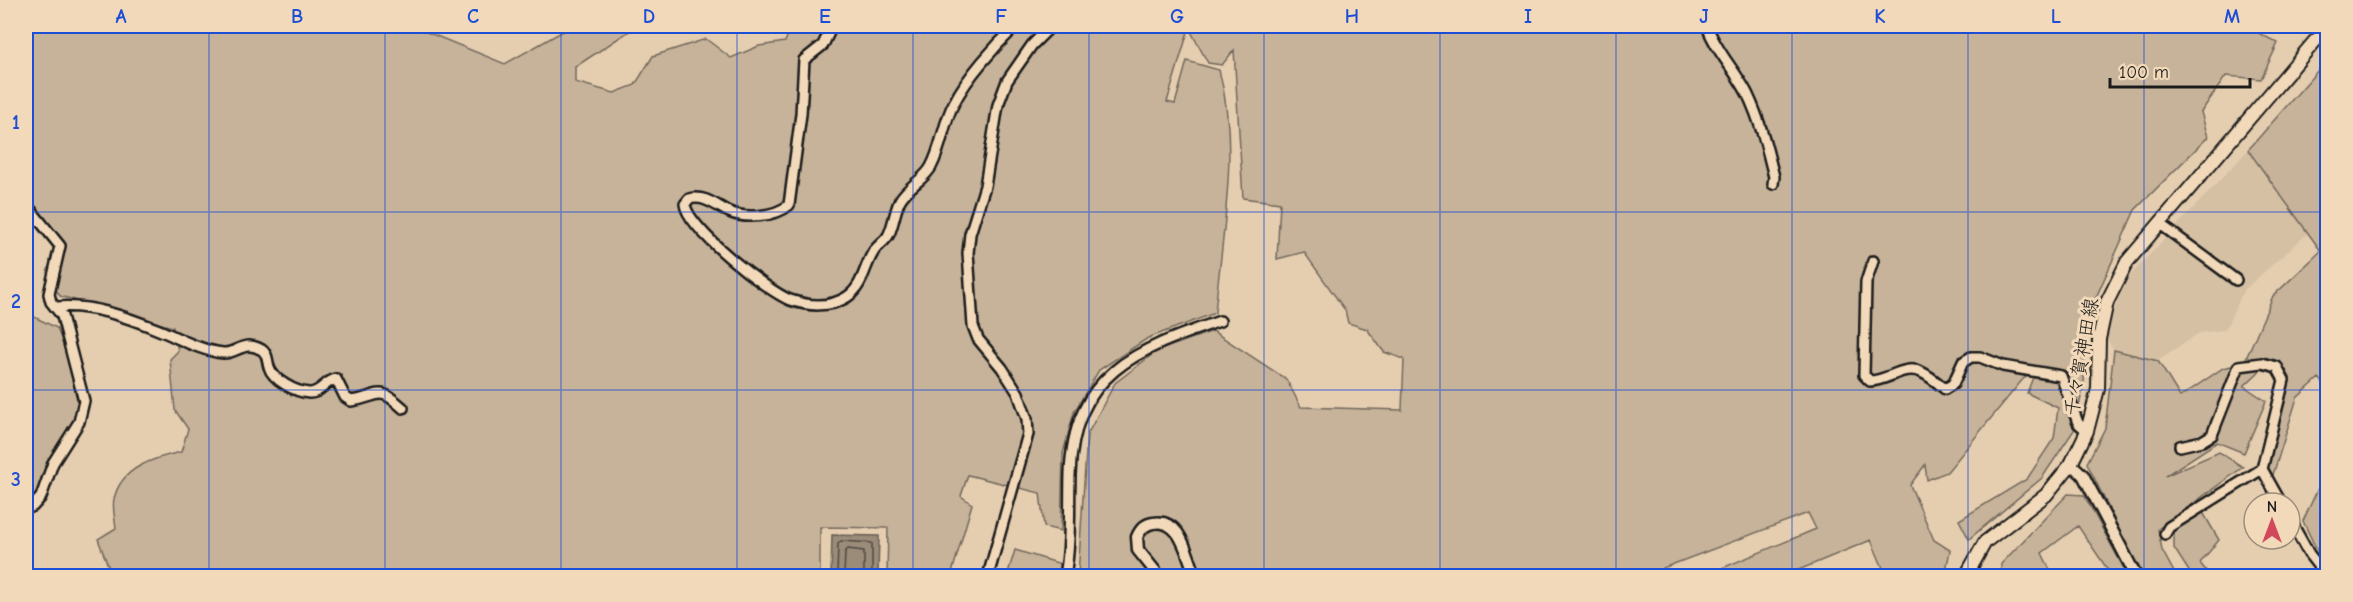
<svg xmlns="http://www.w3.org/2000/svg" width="2353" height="602" font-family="'Comic Neue','Klee One',sans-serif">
  <rect width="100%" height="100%" fill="#e5ceb0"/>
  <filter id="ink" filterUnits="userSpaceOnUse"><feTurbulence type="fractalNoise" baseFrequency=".0167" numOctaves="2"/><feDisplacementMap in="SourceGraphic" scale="12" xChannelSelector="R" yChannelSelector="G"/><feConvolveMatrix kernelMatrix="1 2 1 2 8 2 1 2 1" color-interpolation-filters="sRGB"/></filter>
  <g filter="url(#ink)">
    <path fill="#d5c0a4" d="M2248,150L2308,233L2244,290L2225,330L2199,333L2158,361L2114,350L2106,339L2122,284Z"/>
    <path fill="#c7b39a" stroke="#72685b" stroke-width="1.5" d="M26,26H412L505,64L572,26H637L575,67V82L614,93L635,85L653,56L706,39L731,58L759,46L785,42L791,26H2245L2278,43L2261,79L2226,76L2201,112L2208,137L2135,210L2086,320L2084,383L2074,430L2042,478L1969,539L1959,520L2027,479L2054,438L2058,408L2027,393L2035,372L2023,379L1947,472L1927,480L1925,465L1910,485L1934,540L1950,550L1945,576H1858L1883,568L1871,540L1784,576H1703L1816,529L1808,513L1663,568L1664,576H1078L1087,435L1115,383L1157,351L1213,331L1286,379L1301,407L1402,410L1404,359L1384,352L1367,329L1348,323L1345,310L1304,252L1277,259L1280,203L1243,198L1234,50L1222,65L1208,63L1189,28L1167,102L1175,104L1187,61L1219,70C1240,148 1222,233 1215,313L1148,338L1099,370L1074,412L1063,453L1061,531L1044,527L1040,493L968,475L961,496L972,504L951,576H887L888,528L820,527V576H112L98,539L116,528C115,519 112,507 114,499C121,467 154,458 181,452L188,429L175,410L170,359L178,351L173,327L60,296L53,285L56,239L26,199Z
      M2327,60V387L2319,378L2297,398L2273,475L2267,467L2281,378L2264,367L2244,386L2266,401L2244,453L2217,442L2165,476L2219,452L2243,467L2158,529L2162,550L2176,576L2141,575L2087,463L2105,428L2114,350L2158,361L2180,397L2223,368L2244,363L2273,296L2321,251L2248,150Z
      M26,313L57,328L80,389L76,423L40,500L26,505Z
      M2327,469V567L2323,563L2303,521Z
      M2068,494L2084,495L2128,576H2112L2078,526L2042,553L2053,576H2001V564Z
      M2201,509L2219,540L2200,563L2210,576H2192L2174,548V529Z
      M1015,550L1061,564L1058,576H1007Z"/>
    <path fill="#9b8b79" stroke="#685f54" stroke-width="1.5" d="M832,535L879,536L878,576H831Z"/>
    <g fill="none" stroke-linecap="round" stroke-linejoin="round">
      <path stroke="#4f4841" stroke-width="1.5" d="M837,576L838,544L841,541L872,543V576
        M844,576L845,552L848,549L864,551V576"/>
      <g stroke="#1c1c1c" stroke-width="14">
        <path id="minor" d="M832,26L823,45L804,60L801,114L789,205C775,217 745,219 729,212C715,205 705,195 689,199L685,204C687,228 767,291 790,300C808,306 830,308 847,297C863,287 864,266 874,251C878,245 886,241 889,234C894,223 895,210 900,200C908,186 924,180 931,167C942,147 943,123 954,103C967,77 995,46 1016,26
          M1707,26C1716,51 1735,70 1747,93C1760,120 1767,148 1774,177L1773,184
          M26,204L60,246L49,294L51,302L62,316L84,401L79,422L53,463L41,497L33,506L26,509
          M2160,224L2236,280
          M1873,261L1866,282L1864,375L1870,381C1887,381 1905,364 1921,372C1930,376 1938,383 1945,389L1953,384L1963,362L1971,357H1980L2003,366L2061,376L2078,423L2087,431
          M57,307C91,304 127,317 159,330C179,338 201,351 223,353C237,354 244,339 262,350C268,354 267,361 269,367C273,380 295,392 309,393C320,394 325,381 336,379L345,397L351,401C381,397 377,384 403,408
          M2180,446L2202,441L2212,435L2239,366L2262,363L2277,367L2284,380L2262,469
          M2290,520L2309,554L2326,576
          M2165,534L2169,527L2262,469L2281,503
          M988,576L1028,434L1027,419L1018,393L1002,368L978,339L973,326L968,253L970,234L985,186L998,105L1007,81L1032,45L1051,26
          M1065,576C1071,543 1069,509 1070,475C1073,373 1136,350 1220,321"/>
      </g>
      <g stroke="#1c1c1c" stroke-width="15">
        <path id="tertiary" d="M2071,464L2083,475L2136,576
          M1159,576L1138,550L1137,537C1140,530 1145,524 1153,523C1182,517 1187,558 1196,576"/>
      </g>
      <g stroke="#1c1c1c" stroke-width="16">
        <path id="secondary" d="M1966,576L1985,542L2046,495L2071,464L2087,431L2098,389L2099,339L2107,302L2127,262L2315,41L2328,30"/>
      </g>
      <use href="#minor" stroke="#f2d9b9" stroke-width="9"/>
      <use href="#tertiary" stroke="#f2d9b9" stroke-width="10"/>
      <use href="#secondary" stroke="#f2d9b9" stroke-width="12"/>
    </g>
  </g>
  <path fill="none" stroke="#1d4ed8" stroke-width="1.5" stroke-opacity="0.55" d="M209,26V576M385,26V576M561,26V576M737,26V576M913,26V576M1089,26V576M1264,26V576M1440,26V576M1616,26V576M1792,26V576M1968,26V576M2144,26V576M26,212H2328M26,390H2328"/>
  <g text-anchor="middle" stroke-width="6" stroke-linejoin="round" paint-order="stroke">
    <g font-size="20" fill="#1c1c1c" stroke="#f2d9b9">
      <text transform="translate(2081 357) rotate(-80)" y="7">千々賀神田線</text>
    </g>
  </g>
  <rect width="2353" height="602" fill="none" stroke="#f2d9b9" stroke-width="66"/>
  <g transform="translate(2272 521)"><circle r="28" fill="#f2d9b9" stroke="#9c8d7a" stroke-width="1.5"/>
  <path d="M0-4.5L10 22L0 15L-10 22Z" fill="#d1495b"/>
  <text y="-9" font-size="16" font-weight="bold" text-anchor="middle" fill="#1c1c1c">N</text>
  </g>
  <path d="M2110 78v9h140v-9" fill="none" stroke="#1c1c1c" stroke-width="3"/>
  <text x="2119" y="78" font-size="18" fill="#1c1c1c" stroke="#f2d9b9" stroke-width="4.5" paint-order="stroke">100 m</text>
  <rect x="33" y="33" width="2287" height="536" fill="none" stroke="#1d4ed8" stroke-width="2"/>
  <g font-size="20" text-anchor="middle" font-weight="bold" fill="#1d4ed8">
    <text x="121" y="23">A</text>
    <text x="297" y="23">B</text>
    <text x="473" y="23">C</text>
    <text x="649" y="23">D</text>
    <text x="825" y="23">E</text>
    <text x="1001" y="23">F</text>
    <text x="1177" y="23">G</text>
    <text x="1352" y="23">H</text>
    <text x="1528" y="23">I</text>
    <text x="1704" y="23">J</text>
    <text x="1880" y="23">K</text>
    <text x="2056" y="23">L</text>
    <text x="2232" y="23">M</text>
    <text x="16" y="129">1</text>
    <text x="16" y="308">2</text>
    <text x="16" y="486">3</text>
  </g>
</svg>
